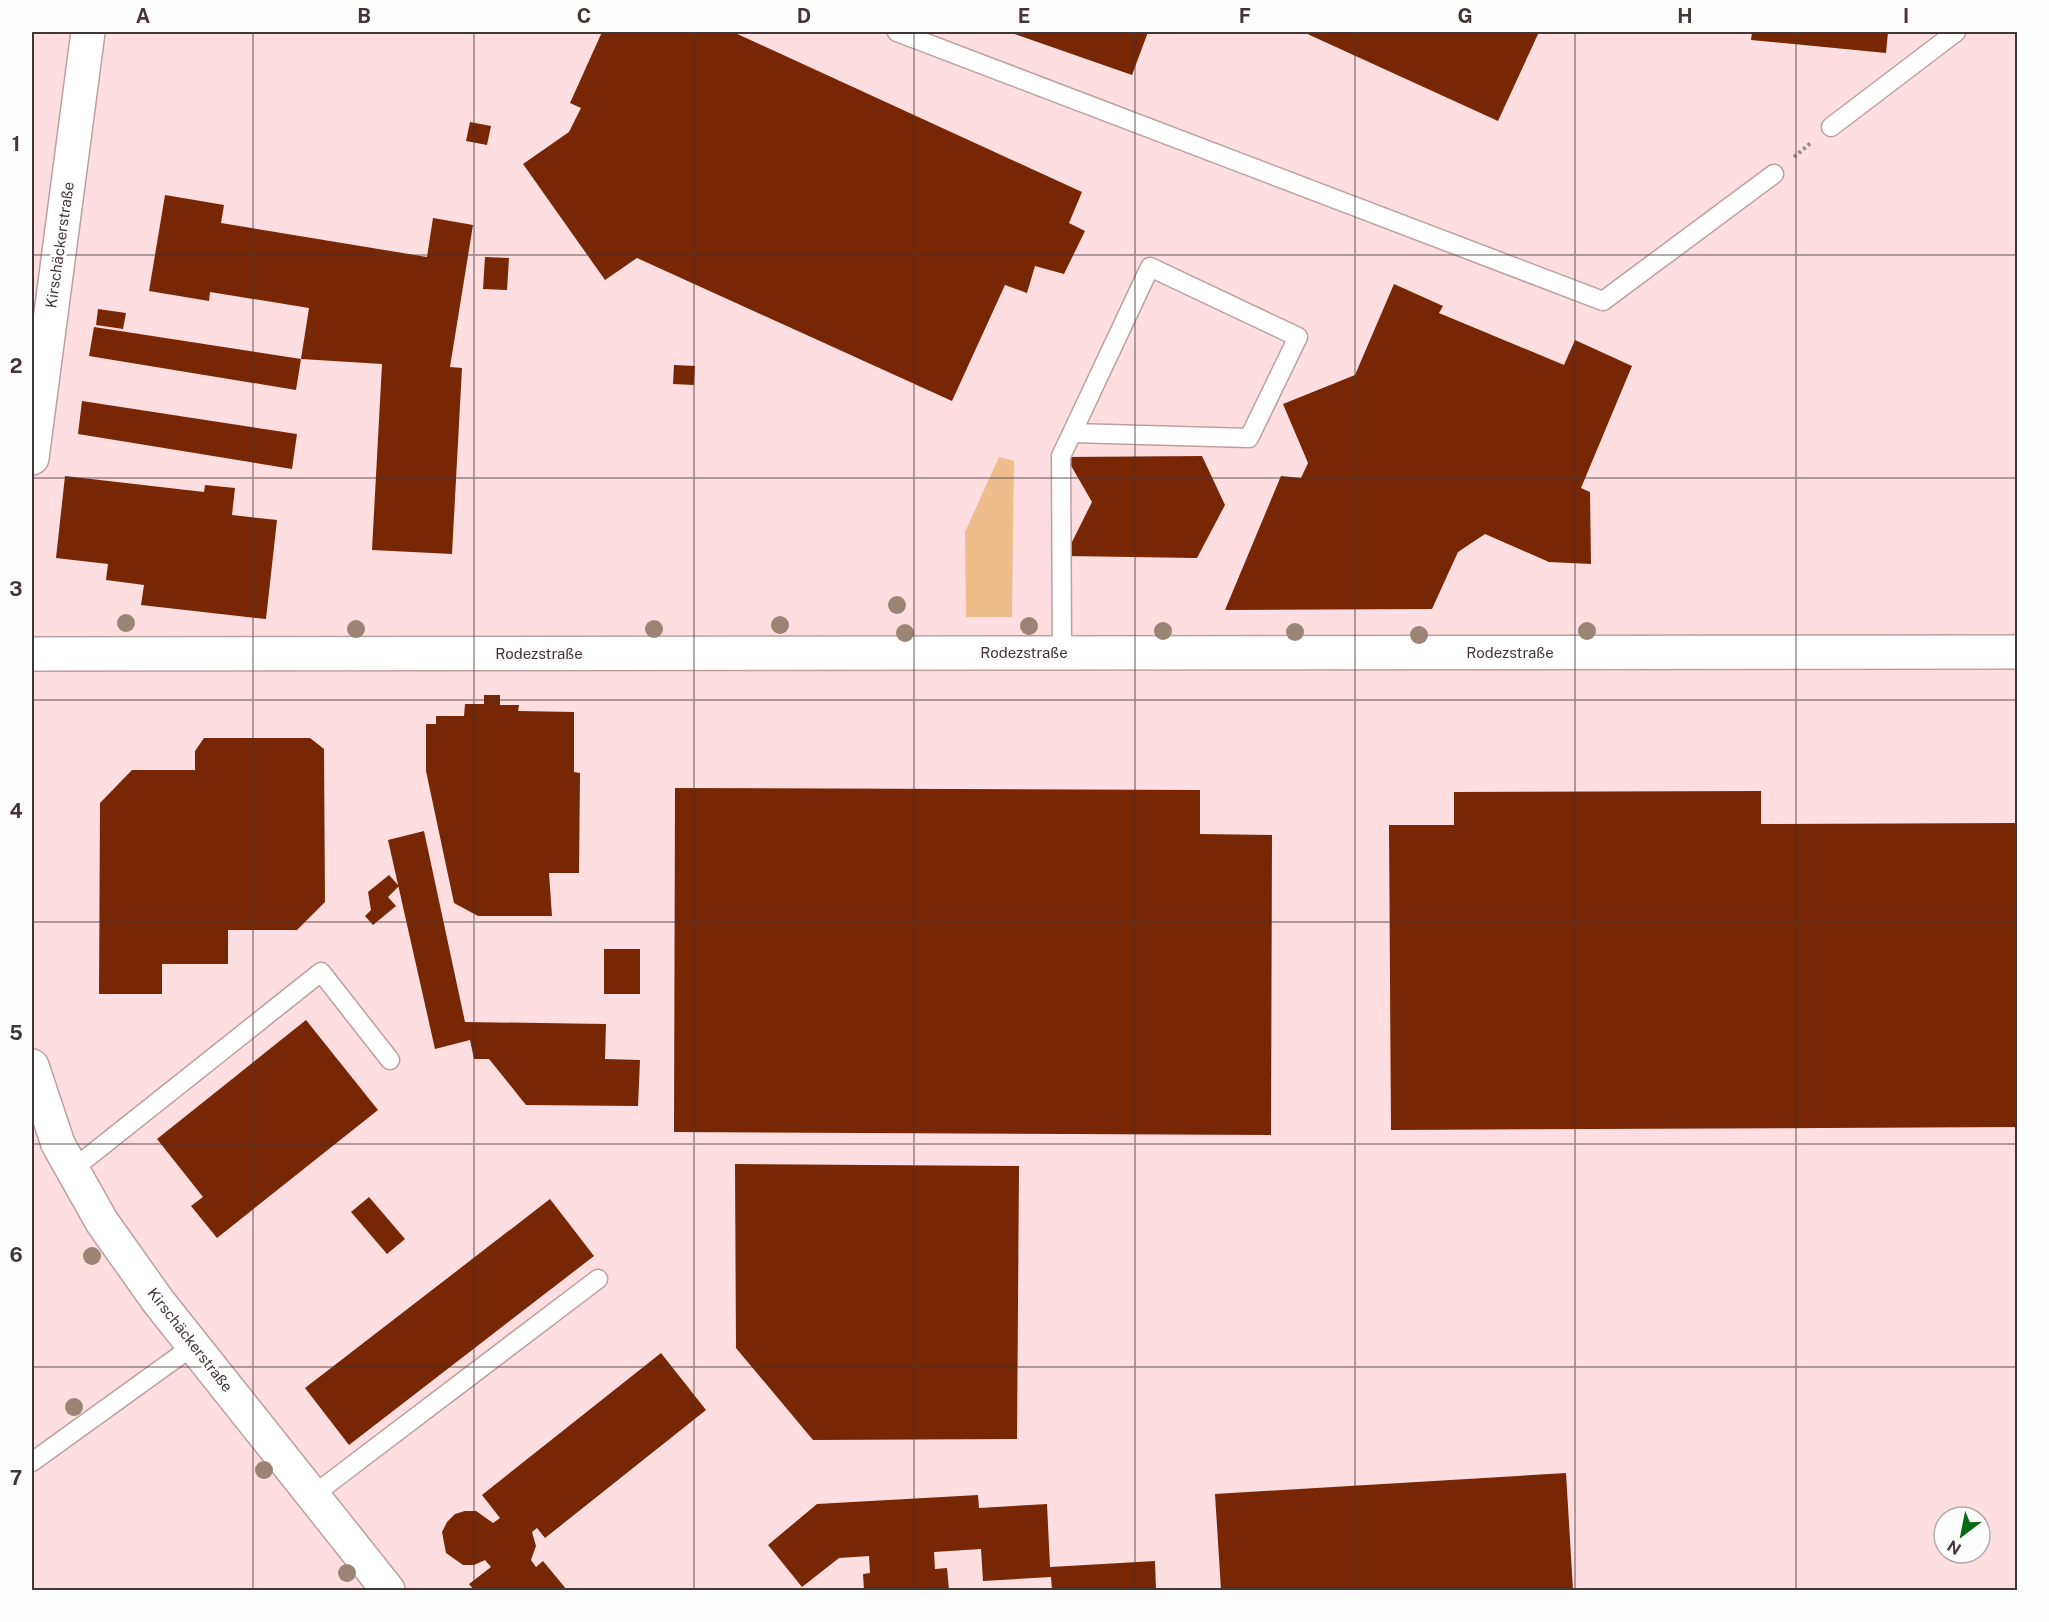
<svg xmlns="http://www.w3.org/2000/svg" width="2049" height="1622" font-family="'Public Sans',sans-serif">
  <rect width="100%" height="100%" fill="#fdebec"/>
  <path fill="#fedee0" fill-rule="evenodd" d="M32,32H2017V1590H32ZM1944,1517H1980V1553H1944Z"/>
  <path fill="#efbd8c" d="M999,457L1014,461L1012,617H966L965,532Z"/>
  <path fill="#782704" d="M602,32H733L1082,192L1069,223L1085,231L1064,274L1035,266L1027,293L1005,285L952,401L637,258L605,280L523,164L569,132L581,108L570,103Z
    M1009,32H1148L1132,75Z
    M1303,32H1539L1498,121Z
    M1752,32H1888L1886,53L1751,40Z
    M470,122L491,126L487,145L466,141Z
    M165,195L224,205L221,223L427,257L433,218L473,225L450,367L462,368L452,554L372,550L382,364L301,359L309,308L210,292L209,301L149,291Z
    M485,257L509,258L507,290L483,289Z
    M1394,284L1443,306L1439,313L1564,365L1575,340L1632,366L1581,488L1590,492L1591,564L1549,562L1485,534L1458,552L1432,609L1225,610L1281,476L1301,478L1308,463L1283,404L1355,375Z
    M98,309L126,313L123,329L96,325Z
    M94,327L301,359L296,390L89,356Z
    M674,365L695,366L694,385L673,384Z
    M82,401L297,434L292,469L78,434Z
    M1202,456L1225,505L1197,558L1065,556L1092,502L1066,457Z
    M65,476L204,492L205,485L235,488L232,515L277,520L266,619L141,605L144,585L106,580L108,564L56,558Z
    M484,695H500V705H519L518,711L574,712V772L580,773L579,873H549L552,916H478L454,903L426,771V724H436V716H464L465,704H484Z
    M204,738H310L324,749L325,902L297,930H228V964H162V994H99L100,803L132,770H195V751Z
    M675,788L1200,790V834L1272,835L1271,1135L674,1132Z
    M1761,791V824L2018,823V1127L1391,1130L1389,825H1454V792Z
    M424,831L465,1022L606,1024L605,1059L640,1060L638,1106L526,1105L489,1059H474L470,1040L435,1049L388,840Z
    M389,875L399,886L388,897L396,906L373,925L365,916L371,910L368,892Z
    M604,949H640V994H604Z
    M306,1020L378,1110L217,1238L191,1206L203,1197L157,1139Z
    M735,1164L1019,1166L1017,1439L813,1440L736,1348Z
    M369,1197L405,1239L387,1254L351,1212Z
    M550,1199L594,1256L349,1445L305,1388Z
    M661,1353L706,1410L545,1538L537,1528L532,1532L536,1546L531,1560L536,1567L543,1561L567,1590H474L469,1584L491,1567L485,1560L474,1565H463L446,1553L442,1532L447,1522L455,1514L465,1511H476L493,1523L500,1518L482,1495Z
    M1566,1473L1573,1590H1221L1215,1494Z
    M978,1495L979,1508L1047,1504L1050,1567L1155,1561L1156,1590H1052L1051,1577L983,1581L981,1549L934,1552L935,1569L947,1568L949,1590H864L863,1574L870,1573L869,1556L839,1558L802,1587L768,1545L817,1504Z"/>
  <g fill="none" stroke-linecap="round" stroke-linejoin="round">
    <g stroke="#bc9fa1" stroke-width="21">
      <path id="service" d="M897,32L1603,301L1774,174
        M1831,127L1956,32
        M1062,653L1061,456L1072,433L1150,267L1298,337L1249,438L1072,433
        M73,1169L321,972L390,1060
        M32,1462L193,1346
        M312,1496L598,1279"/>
    </g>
    <g stroke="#bc9fa1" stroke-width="36">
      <path id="minor" d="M32,458L88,32
        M32,654L2018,652
        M32,1066L58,1144L102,1222L158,1301L388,1590"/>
    </g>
    <path stroke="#9c8d8d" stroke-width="4" stroke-dasharray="3 3" stroke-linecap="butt" d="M1794,157L1812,142"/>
    <use href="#service" stroke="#fff" stroke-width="18"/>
    <use href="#minor" stroke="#fff" stroke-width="33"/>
  </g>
  <g fill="#9b8473">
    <circle cx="897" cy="605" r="9"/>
    <circle cx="126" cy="623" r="9"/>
    <circle cx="780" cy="625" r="9"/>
    <circle cx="1029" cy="626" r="9"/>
    <circle cx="356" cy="629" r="9"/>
    <circle cx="654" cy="629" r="9"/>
    <circle cx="1163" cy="631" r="9"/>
    <circle cx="1587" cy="631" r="9"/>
    <circle cx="1295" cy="632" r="9"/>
    <circle cx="905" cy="633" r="9"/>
    <circle cx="1419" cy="635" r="9"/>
    <circle cx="92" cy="1256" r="9"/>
    <circle cx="74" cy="1407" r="9"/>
    <circle cx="264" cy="1470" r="9"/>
    <circle cx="347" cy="1573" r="9"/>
  </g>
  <path fill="none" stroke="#423636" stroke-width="1.5" stroke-opacity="0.55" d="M253,32V1590M474,32V1590M694,32V1590M914,32V1590M1135,32V1590M1355,32V1590M1575,32V1590M1796,32V1590M32,255H2018M32,478H2018M32,700H2018M32,922H2018M32,1144H2018M32,1367H2018"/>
  <g text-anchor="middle" stroke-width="6" stroke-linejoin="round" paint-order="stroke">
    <g font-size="15" fill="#423636" stroke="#fdfdfd">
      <text transform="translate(60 245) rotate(-82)" y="5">Kirschäckerstraße</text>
      <text x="1024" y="658">Rodezstraße</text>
      <text x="1510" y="658">Rodezstraße</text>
      <text x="539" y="659">Rodezstraße</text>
      <text transform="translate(190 1340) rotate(52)" y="5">Kirschäckerstraße</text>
    </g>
  </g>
  <rect width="2049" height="1622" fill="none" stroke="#fdfdfd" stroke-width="66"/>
  <g transform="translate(1962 1535) rotate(212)"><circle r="28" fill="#fdfdfd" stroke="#b2adad" stroke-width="1.5"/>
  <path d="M0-4.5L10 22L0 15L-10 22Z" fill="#076913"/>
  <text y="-9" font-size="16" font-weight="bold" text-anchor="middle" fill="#423636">N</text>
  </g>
  <rect x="33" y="33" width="1983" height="1556" fill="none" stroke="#423636" stroke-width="2"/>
  <g font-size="20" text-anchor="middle" font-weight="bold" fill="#423636">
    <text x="143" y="23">A</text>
    <text x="364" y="23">B</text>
    <text x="584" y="23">C</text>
    <text x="804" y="23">D</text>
    <text x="1024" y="23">E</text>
    <text x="1245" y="23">F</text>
    <text x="1465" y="23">G</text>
    <text x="1685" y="23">H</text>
    <text x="1906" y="23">I</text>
    <text x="16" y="151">1</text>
    <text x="16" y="373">2</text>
    <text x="16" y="596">3</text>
    <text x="16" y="818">4</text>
    <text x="16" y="1040">5</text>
    <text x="16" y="1262">6</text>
    <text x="16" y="1485">7</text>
  </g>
</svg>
